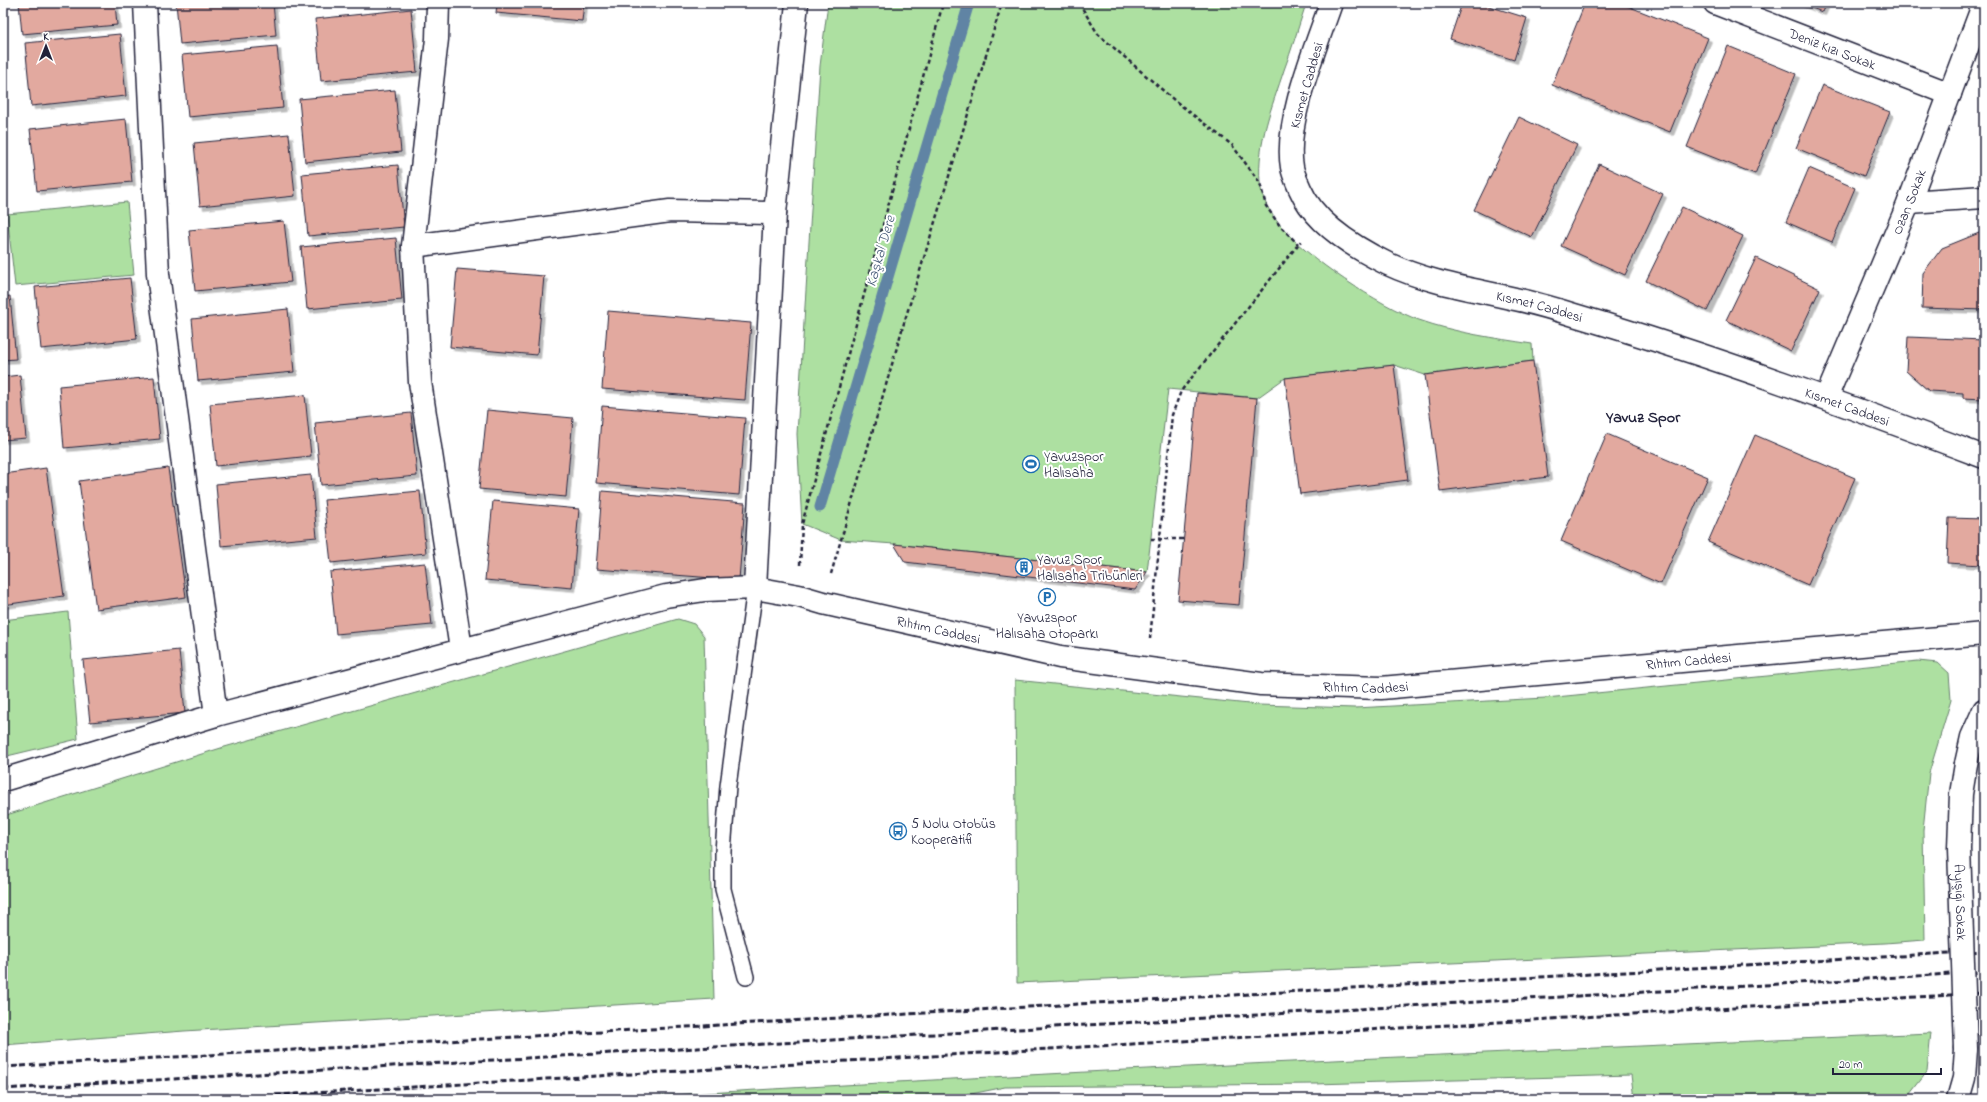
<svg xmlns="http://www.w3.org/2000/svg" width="1987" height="1102" font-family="'Indie Flower',sans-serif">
  <defs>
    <filter id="shadow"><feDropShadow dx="3.5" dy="3.5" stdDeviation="0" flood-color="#0004"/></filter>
  </defs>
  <rect width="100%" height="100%" fill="#fff"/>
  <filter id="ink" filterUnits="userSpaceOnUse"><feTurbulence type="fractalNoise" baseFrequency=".025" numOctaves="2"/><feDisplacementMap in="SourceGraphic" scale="8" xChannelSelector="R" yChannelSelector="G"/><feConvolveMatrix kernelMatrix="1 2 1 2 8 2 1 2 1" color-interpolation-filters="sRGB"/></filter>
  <g filter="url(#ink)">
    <path fill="#ade0a1" stroke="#68816e" d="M828,3H1290L1305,7C1298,28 1292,49 1284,70C1272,107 1257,142 1260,182C1261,198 1270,213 1280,225C1306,258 1380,306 1419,320C1456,333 1494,338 1532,344L1533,361L1425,375L1394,365L1285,378L1257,398L1168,389L1147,572L894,544L841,540L802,524L797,434L820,66Z
      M127,202L134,275L15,286L7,214Z
      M68,612L78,739L3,757V620Z
      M678,619L694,624L704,636L714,999L184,1031L3,1045V816L221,748Z
      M1918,661L1938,663L1949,673L1951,700L1929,773L1923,830L1925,940L1885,943L1017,983L1015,680L1259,705L1355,708L1546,698Z
      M1931,1033L1927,1072L1906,1099H1634L1631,1075L1315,1084L1005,1087L947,1099H608C1049,1071 1490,1053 1931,1033Z"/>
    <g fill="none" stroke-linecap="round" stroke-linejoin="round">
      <path stroke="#6184a4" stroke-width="11" d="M820,507L969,3"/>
    </g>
    <path fill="#e2a99f" stroke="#22223b" filter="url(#shadow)" d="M19,3H115L117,25L22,34Z
      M176,3H273L276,35L180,44Z
      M497,3H584L582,21L496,13Z
      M1462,3H1479L1527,18L1514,60L1450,39Z
      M1585,3H1620L1708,38L1670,132L1552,85Z
      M1799,3H1826L1822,12Z
      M411,9L417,72L321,81L315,19Z
      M120,34L126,96L31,106L25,43Z
      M277,46L283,108L188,117L182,55Z
      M1728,46L1796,74L1755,174L1687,147Z
      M1822,85L1890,112L1864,176L1796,148Z
      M395,90L401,152L305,162L299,99Z
      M1519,117L1577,145L1532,237L1474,210Z
      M126,119L132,182L37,191L30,129Z
      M289,134L295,196L200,206L194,143Z
      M1599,164L1663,194L1625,275L1561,246Z
      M398,165L404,227L308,236L302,174Z
      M1809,168L1855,188L1832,242L1786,222Z
      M1682,207L1743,236L1707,311L1646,281Z
      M284,221L291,282L195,291L189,230Z
      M1984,231V310L1922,308L1923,273L1942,248Z
      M396,238L402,300L307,309L301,247Z
      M1756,258L1820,289L1791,351L1726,320Z
      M457,269L544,276L537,355L450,347Z
      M130,278L137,339L41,349L35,287Z
      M10,296L16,359L3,360V297Z
      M288,309L294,372L198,381L192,319Z
      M608,311L751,323L745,400L602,389Z
      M1908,337L1984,340V399L1963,398V393L1929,391L1906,371Z
      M1533,361L1548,477L1440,491L1425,375Z
      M1394,365L1408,480L1300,494L1285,378Z
      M20,375L26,438L3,440V377Z
      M154,377L160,439L64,448L59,386Z
      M1197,393L1257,398L1239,605L1178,600Z
      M305,395L311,456L216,466L210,404Z
      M602,406L745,418L739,495L596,483Z
      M487,410L573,418L566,497L479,489Z
      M411,413L417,476L321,485L315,423Z
      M1607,434L1708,477L1661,584L1561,541Z
      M1755,435L1855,478L1808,585L1708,542Z
      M46,468L64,596L3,605V474Z
      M168,468L186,597L96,609L79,481Z
      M311,475L317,537L221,546L216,484Z
      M420,491L426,553L331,563L324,500Z
      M602,491L745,503L739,580L596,569Z
      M493,501L579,509L572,588L485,580Z
      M1949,518L1984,519L1982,565L1947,563Z
      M894,544L1147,572L1135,590L905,562Z
      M425,563L432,625L336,634L330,572Z
      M179,650L185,713L90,722L83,660Z"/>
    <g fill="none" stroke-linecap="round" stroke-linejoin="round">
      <g stroke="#22223b" stroke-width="18">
        <path id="lane" d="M746,977L723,889V851L728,786L755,588"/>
      </g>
      <g stroke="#22223b" stroke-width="25">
        <g id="street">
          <path d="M145,3L158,274L216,715"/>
          <path d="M438,3L437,39L413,246L420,382L461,649"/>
          <path id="s1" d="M1715,3L1950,94"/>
          <path d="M1909,202L1984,197"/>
          <path d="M413,246L670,211L775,213"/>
          <path id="s2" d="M1826,398L1909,202L1984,3"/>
          <path d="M755,588L775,213L797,3"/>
          <path d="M1966,764L1972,737L1984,710"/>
          <path id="s3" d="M3,780L216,715L666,596L705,590L755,588L799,596L823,603L1060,657L1261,684L1381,688L1984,634"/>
          <path d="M1958,1099L1964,1078L1966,1049"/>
        </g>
      </g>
      <g stroke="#22223b" stroke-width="25">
        <g id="secondary">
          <path id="s4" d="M1331,3C1316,47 1284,122 1292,167C1293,174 1297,182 1300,189C1315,224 1355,248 1388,264C1429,283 1472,289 1515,299C1535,303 1555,309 1574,315C1713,356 1849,406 1984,457"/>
        </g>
      </g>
      <path stroke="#22223b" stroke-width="2.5" stroke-dasharray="4 3" stroke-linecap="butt" d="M1079,3L1098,34L1174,100L1232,145L1260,183L1266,206L1280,226L1298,244
        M1151,539H1184
        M800,565L802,524L943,3
        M831,574L904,323L1002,3
        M1150,639L1172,415L1181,391L1301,241"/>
      <use href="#lane" stroke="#fff" stroke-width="15"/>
      <use href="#street" stroke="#fff" stroke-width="22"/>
      <use href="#secondary" stroke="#fff" stroke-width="22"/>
      <path stroke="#22223b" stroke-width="3" stroke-dasharray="6 3" stroke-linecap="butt" d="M3,1067L1984,951
        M3,1089L1984,972
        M213,1099L1984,993"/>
      <g stroke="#22223b" stroke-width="25" stroke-linecap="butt">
        <g id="street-bridge">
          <path id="s5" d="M1966,764L1961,794L1959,848L1966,1049"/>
        </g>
      </g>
      <use href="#street-bridge" stroke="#fff" stroke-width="22"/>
    </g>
  </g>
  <defs>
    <g id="stadium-ring" transform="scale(0.9)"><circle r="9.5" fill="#fff" stroke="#1f6fb2" stroke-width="1.5"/><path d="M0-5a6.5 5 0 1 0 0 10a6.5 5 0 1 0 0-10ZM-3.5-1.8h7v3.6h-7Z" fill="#1f6fb2"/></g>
    <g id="building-ring" transform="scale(0.9)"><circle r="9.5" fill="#fff" stroke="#1f6fb2" stroke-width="1.5"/><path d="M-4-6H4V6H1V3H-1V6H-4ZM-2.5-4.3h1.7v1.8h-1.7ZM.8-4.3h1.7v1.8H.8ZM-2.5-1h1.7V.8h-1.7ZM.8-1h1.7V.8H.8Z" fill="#1f6fb2"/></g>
    <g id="parking-ring" transform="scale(0.9)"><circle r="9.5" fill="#fff" stroke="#1f6fb2" stroke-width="1.5"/><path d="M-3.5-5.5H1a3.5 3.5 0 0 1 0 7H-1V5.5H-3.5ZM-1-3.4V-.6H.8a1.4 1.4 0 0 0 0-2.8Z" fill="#1f6fb2"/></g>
    <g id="bus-ring" transform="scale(0.9)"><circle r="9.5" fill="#fff" stroke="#1f6fb2" stroke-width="1.5"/><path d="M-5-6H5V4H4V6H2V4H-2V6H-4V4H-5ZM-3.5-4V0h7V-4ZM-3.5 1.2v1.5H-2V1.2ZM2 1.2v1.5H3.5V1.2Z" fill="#1f6fb2"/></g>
  </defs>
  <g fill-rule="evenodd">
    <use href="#stadium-ring" x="1031" y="464"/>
    <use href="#building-ring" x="1024" y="567"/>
    <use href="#parking-ring" x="1047" y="597"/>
    <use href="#bus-ring" x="898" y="831"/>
  </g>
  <g text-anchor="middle" stroke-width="4" stroke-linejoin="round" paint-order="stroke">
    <g font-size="14" fill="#22223b" stroke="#fff">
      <text dy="5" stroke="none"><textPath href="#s1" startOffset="126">Deniz Kızı Sokak</textPath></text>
      <text transform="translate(1306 85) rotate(-74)" y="5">Kısmet Caddesi</text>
      <text dy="5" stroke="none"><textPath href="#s2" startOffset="213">Ozan Sokak</textPath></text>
      <text dy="5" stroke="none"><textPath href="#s4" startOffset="469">Kısmet Caddesi</textPath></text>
      <text dy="5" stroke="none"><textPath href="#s4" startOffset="793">Kısmet Caddesi</textPath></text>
      <text dy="5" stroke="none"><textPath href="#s3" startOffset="966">Rıhtım Caddesi</textPath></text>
      <text dy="5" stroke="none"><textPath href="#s3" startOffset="1722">Rıhtım Caddesi</textPath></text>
      <text dy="5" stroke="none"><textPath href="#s3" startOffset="1398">Rıhtım Caddesi</textPath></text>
      <text dy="5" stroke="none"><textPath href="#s5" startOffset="139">Ayışığı Sokak</textPath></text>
    </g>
    <g font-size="14" fill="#22223b" stroke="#fff" text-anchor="start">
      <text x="1044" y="461">Yavuzspor<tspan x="1044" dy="16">Halısaha</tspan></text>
      <text x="1037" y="564">Yavuz Spor<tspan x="1037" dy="16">Halısaha Tribünleri</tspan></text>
      <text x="1047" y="622" text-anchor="middle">Yavuzspor<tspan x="1047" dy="16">Halısaha Otoparkı</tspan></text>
      <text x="911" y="828">5 Nolu Otobüs<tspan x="911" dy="16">Kooperatifi</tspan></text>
    </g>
    <g font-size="15" font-style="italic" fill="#475b78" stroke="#fff">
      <text transform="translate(880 251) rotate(-74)" y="5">Kaşkal Dere</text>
    </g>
    <g font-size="16" font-weight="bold" fill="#22223b" stroke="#fff">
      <text x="1643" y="422">Yavuz Spor</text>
    </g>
  </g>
  <rect width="1987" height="1102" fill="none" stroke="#fff" stroke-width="16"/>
  <rect x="8" y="8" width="1971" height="1086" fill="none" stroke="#22223b" stroke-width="1.5" filter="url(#ink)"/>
  <g transform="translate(46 46)" stroke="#ffffff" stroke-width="3" paint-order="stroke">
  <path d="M0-3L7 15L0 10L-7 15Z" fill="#22223b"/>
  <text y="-6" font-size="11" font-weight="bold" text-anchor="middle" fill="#22223b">K</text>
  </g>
  <path d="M1833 1068v6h108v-6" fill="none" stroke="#22223b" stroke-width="2"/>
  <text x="1839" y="1068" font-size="12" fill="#22223b" stroke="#ffffff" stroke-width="3" paint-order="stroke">20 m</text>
</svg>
